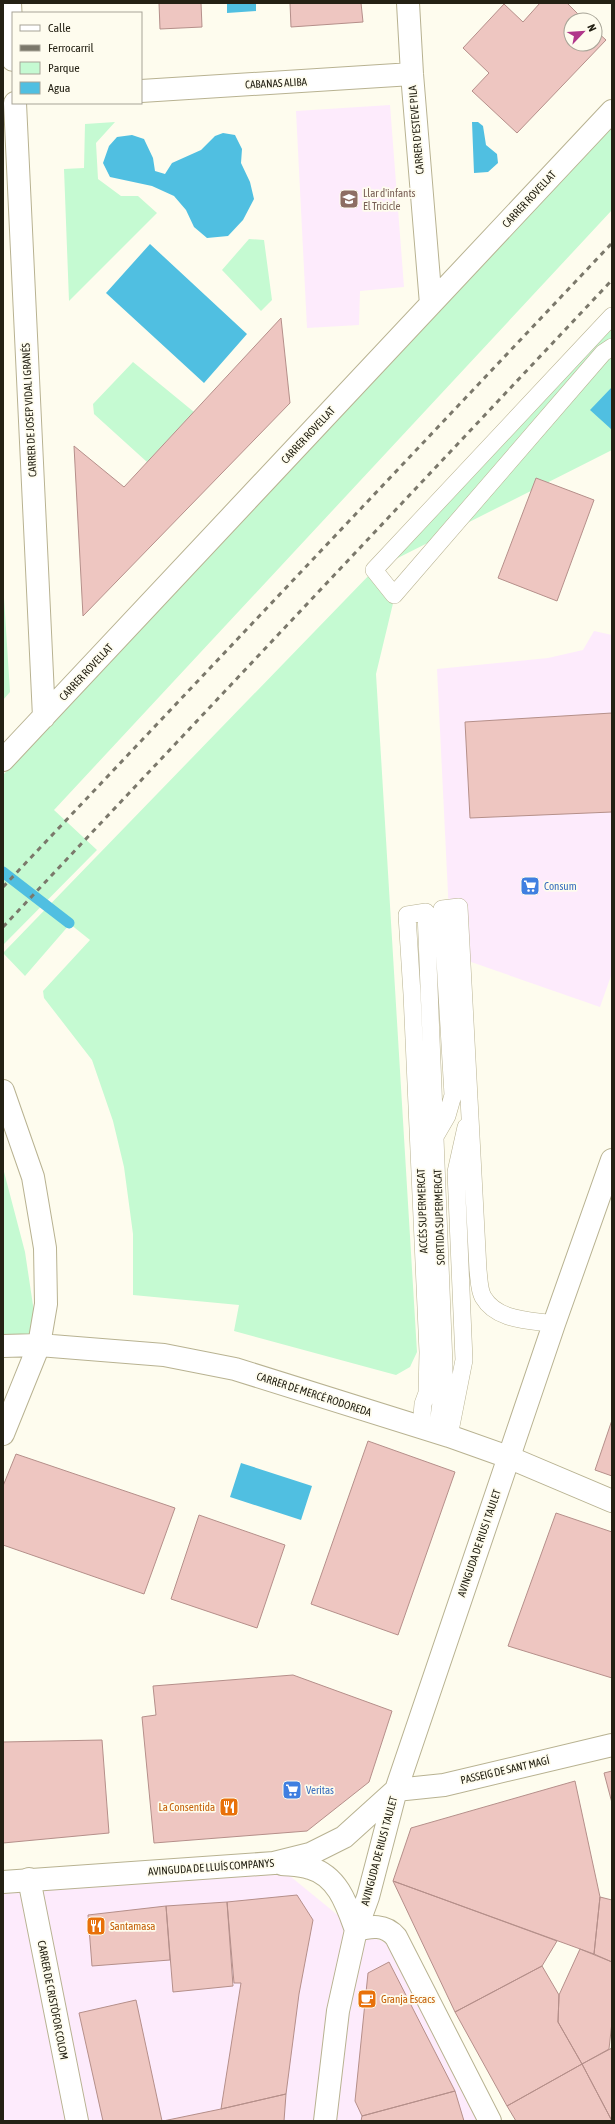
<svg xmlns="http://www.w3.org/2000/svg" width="615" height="2124" font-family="'Asap Condensed',sans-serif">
  <rect width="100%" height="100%" fill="#fefcee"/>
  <path fill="#fdebfc" d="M390,105L404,287L360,291L359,325L307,328L296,111Z
    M594,631L612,635V713L465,722L470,818L612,812V973L600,1007L451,955L437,669L548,658L583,650Z
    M274,1863L356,1930L391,1945L486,2121H3V1884Z"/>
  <path fill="#c5fad2" d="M115,122L96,143L98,179L121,196H138L157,213L69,301L64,169L84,168L85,124Z
    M612,127V210L54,810L97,850L3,945V775Z
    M249,239L264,240L272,300L261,311L222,270Z
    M612,316V450L374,570L395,595L376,674L417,1352L410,1367L396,1375L234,1331L239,1305L133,1295V1234L124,1167L113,1121L92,1060L44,998L43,991L90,940L70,924L25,976L3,953L374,570Z
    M133,362L194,412L147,462L94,414L93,404Z
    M3,582L10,692L3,700Z
    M3,1168L25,1252L39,1345L3,1346Z"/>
  <path fill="#50bfe1" d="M227,3H256V11L227,13Z
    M472,122H478L483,126L486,145L497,154L498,163L488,172L474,173Z
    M223,133L235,135L242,149L241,163L250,182L254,199L243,220L228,236L207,238L194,227L186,210L174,196L152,186L110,177L103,163L109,146L117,137L132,135L144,139L153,158L155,171L165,174L172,163L201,150L215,136Z
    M150,244L247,334L204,383L106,293Z
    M612,387V428L611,429L590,410Z
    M241,1463L312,1486L301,1520L230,1497Z"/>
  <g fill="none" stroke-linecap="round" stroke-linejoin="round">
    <path stroke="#50bfe1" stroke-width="11" d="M3,872L69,923"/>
  </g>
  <path fill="#eec6c1" stroke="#b58f8a" d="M159,3H201L202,27L160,29Z
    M290,3H361L363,22L291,27Z
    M540,3H567L584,20H571V44H595V30L606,40L517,133L472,91L489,73L463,48L504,4L523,22Z
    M281,318L290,403L83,616L74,446L124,487Z
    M536,478L594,500L557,601L498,578Z
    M612,713V812L470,818L465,722Z
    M612,1420V1476L595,1470Z
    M368,1441L455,1472L398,1635L311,1604Z
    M16,1454L175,1508L144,1594L3,1545V1486Z
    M556,1513L612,1532V1678L508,1646Z
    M199,1515L285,1545L257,1628L171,1599Z
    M293,1675L392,1711L369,1782L307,1831L154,1843L142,1717L156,1715L153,1686Z
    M102,1740L109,1833L3,1843V1742Z
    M612,1771V1803L604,1773Z
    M575,1781L600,1897L594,1954L393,1881L411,1828Z
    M393,1881L557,1941L542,1966L455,2012Z
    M297,1895L313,1920L299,1994L286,2094L221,2109L241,1983H234L227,1902Z
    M600,1897L612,1900V1962L594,1954Z
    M227,1902L233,1986L173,1992L166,1906Z
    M166,1906L170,1960L92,1966L88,1915Z
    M580,1949L612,1962V2022L609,2049L582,2064L558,2022L559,1995Z
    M389,1962L455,2091L362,2116L355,2101L368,1973Z
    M542,1966L559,1995L558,2022L582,2064L507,2106L455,2012Z
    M136,2000L162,2121H103L79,2013Z
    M612,2048V2121L582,2064Z
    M582,2064L612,2121H516L507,2106Z
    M455,2091L464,2121H361L362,2116Z
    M286,2094L284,2121H163L221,2109Z"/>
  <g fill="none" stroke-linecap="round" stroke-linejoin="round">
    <g stroke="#b8b291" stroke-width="18">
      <path id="lane" d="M612,316L374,570L394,595L603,353L612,347
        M436,1135L447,1116L453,1095L442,909L459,907L478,1270C479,1278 479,1290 483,1297C497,1321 529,1320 554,1324
        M421,1428L423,1404L427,1393L428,1352L412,994L407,915L426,912L444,1364V1381L437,1432
        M449,1436L464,1360L456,1172L466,1127"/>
    </g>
    <g stroke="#b8b291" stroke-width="24">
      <path id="street" d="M10,3L13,60
        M408,3L412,74L431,304
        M141,91L412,74
        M15,103L44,717
        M3,760L612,111
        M3,1091L33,1177L45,1248L46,1304L39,1345L3,1434
        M3,1346L39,1345L164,1355L235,1369L449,1436L508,1457L612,1501
        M29,1879L77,2121
        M356,1930C371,1926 385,1924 396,1937L490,2121"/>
    </g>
    <g stroke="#b8b291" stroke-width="24">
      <path id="secondary" d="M396,1790L444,1785L612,1745
        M282,1864C291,1865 301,1865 310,1868C338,1876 347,1905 356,1930
        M3,1882L274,1863L310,1854L344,1837L396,1790
        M325,2121L338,2011L356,1930L368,1897L396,1790L554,1324L612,1160"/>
    </g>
    <use href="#lane" stroke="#fff" stroke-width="17"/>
    <use href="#street" stroke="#fff" stroke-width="22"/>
    <use href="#secondary" stroke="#fff" stroke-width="22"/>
    <path stroke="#7b786b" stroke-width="3" stroke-dasharray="5 5" stroke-linecap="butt" d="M3,887L612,243
      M3,927L612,280"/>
  </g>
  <defs>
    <g id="school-square" transform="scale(1)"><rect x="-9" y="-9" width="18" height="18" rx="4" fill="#8d6e63" stroke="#fefcee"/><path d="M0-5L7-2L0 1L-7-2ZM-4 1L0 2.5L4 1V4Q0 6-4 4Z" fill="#fff"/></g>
    <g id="supermarket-square" transform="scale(1)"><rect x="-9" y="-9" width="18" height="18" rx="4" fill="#3f7fe0" stroke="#fefcee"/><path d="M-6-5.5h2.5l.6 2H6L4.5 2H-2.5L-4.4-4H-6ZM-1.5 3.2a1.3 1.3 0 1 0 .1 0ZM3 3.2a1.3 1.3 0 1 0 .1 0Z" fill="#fff"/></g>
    <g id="restaurant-square" transform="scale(1)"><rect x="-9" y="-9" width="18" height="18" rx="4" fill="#e8710a" stroke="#fefcee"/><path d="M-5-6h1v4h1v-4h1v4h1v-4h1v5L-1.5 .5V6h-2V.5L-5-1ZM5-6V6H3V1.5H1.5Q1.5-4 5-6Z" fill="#fff"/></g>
    <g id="cafe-square" transform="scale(1)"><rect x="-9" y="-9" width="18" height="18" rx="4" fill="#e8710a" stroke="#fefcee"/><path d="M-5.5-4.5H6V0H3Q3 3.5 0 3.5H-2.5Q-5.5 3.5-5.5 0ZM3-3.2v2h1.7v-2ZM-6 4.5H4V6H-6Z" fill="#fff"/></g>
  </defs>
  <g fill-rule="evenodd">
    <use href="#school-square" x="349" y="199"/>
    <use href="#supermarket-square" x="530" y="886"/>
    <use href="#supermarket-square" x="292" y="1790"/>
    <use href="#restaurant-square" x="229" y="1807"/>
    <use href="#restaurant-square" x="96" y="1926"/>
    <use href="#cafe-square" x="367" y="1999"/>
  </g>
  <g text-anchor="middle" stroke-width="3.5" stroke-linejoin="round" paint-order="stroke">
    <g font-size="11" fill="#242114" stroke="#fefcee">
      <text transform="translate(276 83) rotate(-3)" y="4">CABANAS ALIBA</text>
      <text transform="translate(416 130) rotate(-95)" y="4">CARRER D'ESTEVE PILA</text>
      <text transform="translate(529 199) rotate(-47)" y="4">CARRER ROVELLAT</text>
      <text transform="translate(29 410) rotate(-93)" y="4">CARRER DE JOSEP VIDAL I GRANÉS</text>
      <text transform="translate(308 435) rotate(-47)" y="4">CARRER ROVELLAT</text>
      <text transform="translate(86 672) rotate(-47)" y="4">CARRER ROVELLAT</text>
      <text transform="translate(422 1211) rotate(-92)" y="4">ACCÉS SUPERMERCAT</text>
      <text transform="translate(439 1217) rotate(-92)" y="4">SORTIDA SUPERMERCAT</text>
      <text transform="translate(314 1394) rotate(18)" y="4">CARRER DE MERCÈ RODOREDA</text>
      <text transform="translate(479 1543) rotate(-71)" y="4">AVINGUDA DE RIUS I TAULET</text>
      <text transform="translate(505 1770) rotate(-13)" y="4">PASSEIG DE SANT MAGÍ</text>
      <text transform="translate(379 1851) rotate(-75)" y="4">AVINGUDA DE RIUS I TAULET</text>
      <text transform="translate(211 1867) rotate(-4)" y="4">AVINGUDA DE LLUÍS COMPANYS</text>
      <text transform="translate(53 2000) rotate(79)" y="4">CARRER DE CRISTÒFOR COLOM</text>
    </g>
    <g font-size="11" fill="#785e54" stroke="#fefcee" text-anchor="start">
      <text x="363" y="197">Llar d'infants<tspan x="363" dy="13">El Tricicle</tspan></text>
    </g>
    <g font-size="11" fill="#366cbe" stroke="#fefcee" text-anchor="start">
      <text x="544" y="890">Consum</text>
      <text x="306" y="1794">Veritas</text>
    </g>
    <g font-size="11" fill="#c56008" stroke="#fefcee" text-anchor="start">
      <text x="215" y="1811" text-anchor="end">La Consentida</text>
      <text x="110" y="1930">Santamasa</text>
      <text x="381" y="2003">Granja Escacs</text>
    </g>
  </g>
  <rect width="615" height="2124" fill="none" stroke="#242114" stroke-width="8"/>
  <rect x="12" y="12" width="130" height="92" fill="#fefcee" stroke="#a7a497"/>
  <rect x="20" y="25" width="20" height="6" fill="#ffffff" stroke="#a7a497"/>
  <text x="48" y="32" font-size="12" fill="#242114">Calle</text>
  <rect x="20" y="45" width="20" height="6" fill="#7b786b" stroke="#a7a497"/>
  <text x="48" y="52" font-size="12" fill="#242114">Ferrocarril</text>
  <rect x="20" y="62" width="20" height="12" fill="#c5fad2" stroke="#a7a497"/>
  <text x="48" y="72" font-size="12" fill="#242114">Parque</text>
  <rect x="20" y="82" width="20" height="12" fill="#50bfe1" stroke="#a7a497"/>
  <text x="48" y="92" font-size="12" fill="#242114">Agua</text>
  <g transform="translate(583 32) rotate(65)"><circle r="19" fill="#fefcee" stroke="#a7a497"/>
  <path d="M0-3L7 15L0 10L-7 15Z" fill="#b0368a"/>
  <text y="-6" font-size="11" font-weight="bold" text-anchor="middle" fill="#242114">N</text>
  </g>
</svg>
